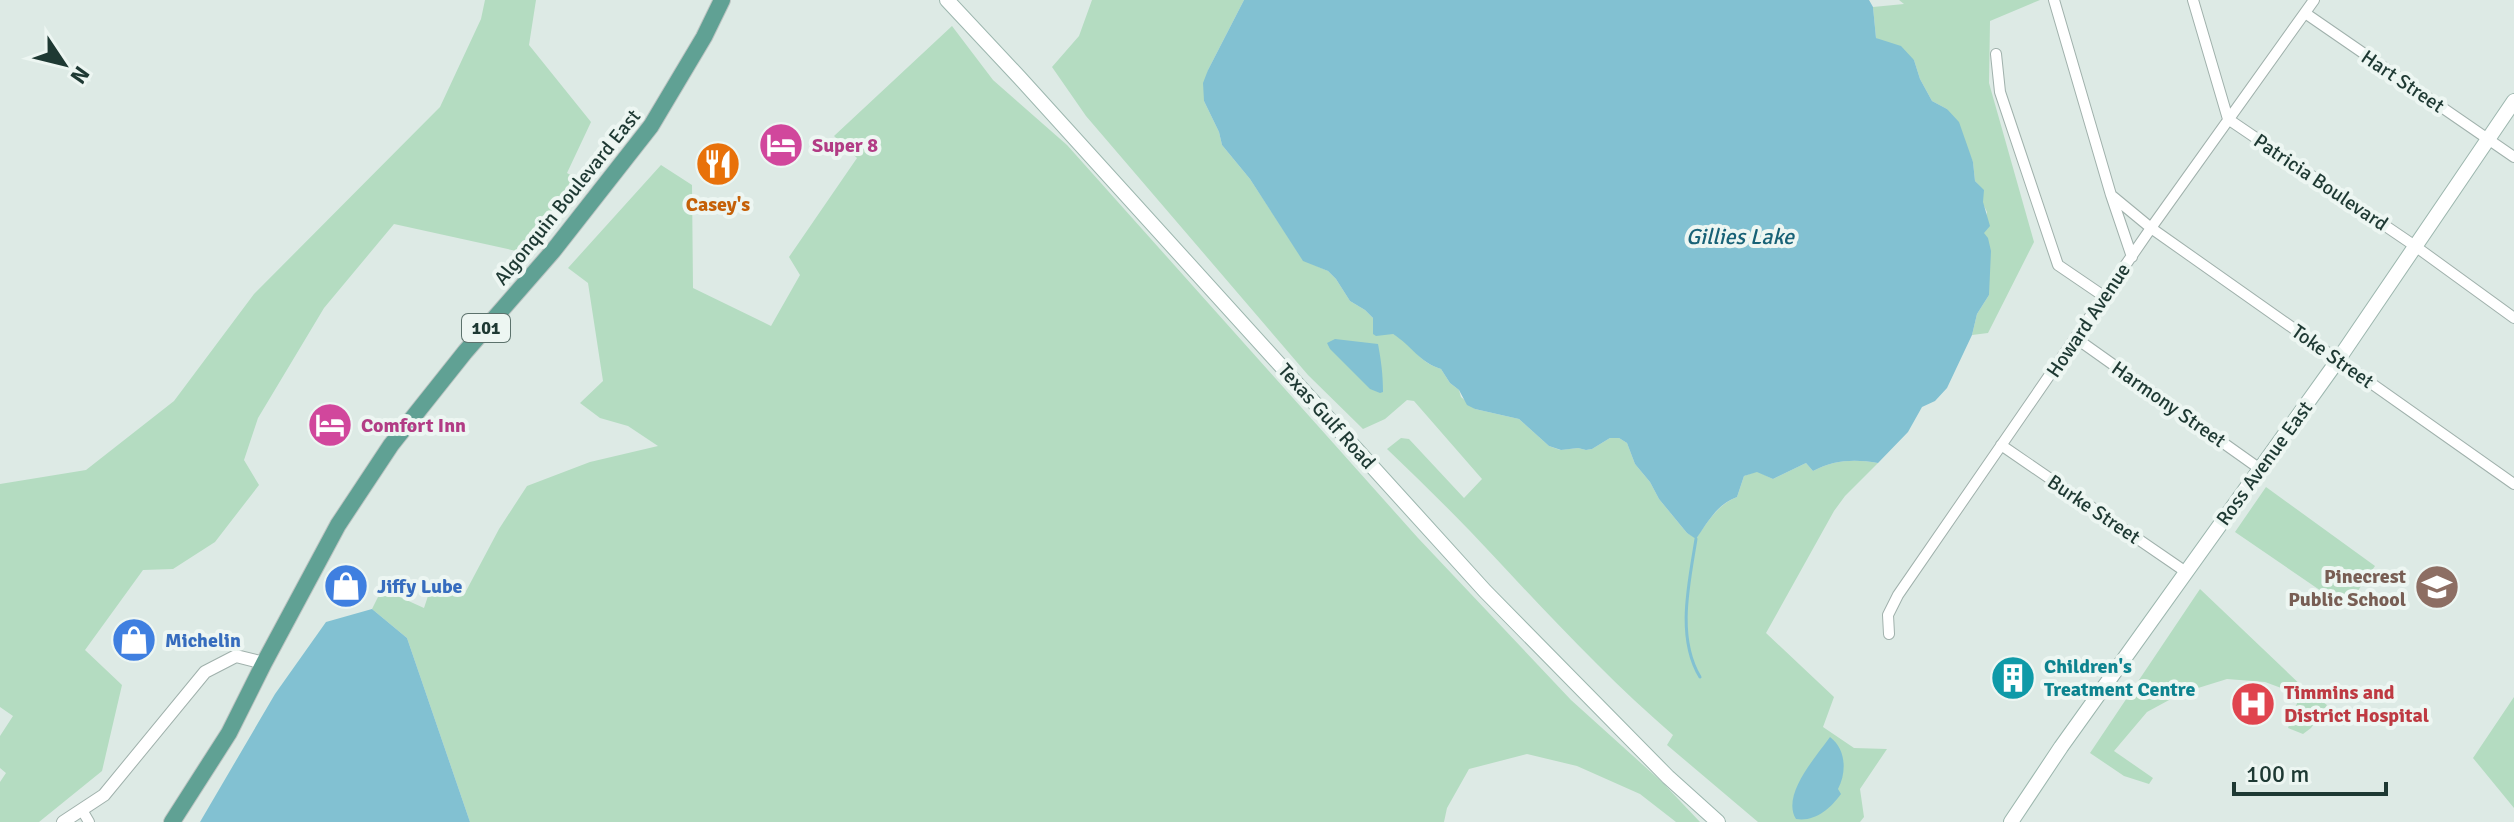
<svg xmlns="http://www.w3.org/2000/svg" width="2514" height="822" font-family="Signika,sans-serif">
  <rect width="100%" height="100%" fill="#ddeae5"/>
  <path fill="#b4dcc1" d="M485,0H536L529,45L591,122L567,173L586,184L521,252L394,224L324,308L258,418L244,460L259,485L215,542L173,569L143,570L85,650L122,685L102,771L39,822H0V782L6,773L0,768V736L13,716L0,707V484L86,470L174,401L254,294L440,107L481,19Z
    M1092,0H1244L1208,70L1204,101L1219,132L1222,145L1250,179L1303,260L1328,271L1336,279L1350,301L1365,310L1373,318V333C1379,333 1388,332 1393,334C1412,341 1415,361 1441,369L1450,383L1459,390L1461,397L1475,409L1519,419L1549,446L1560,450L1578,448L1586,450L1592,449L1610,438H1619L1627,443L1635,464L1650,482L1659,499L1687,533L1696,538C1708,522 1718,504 1737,497L1744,476L1757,471L1773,479L1806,463L1813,471C1834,460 1854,459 1878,463L1845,496L1834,511L1766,633L1834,697L1823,727L1854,748L1887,749L1860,789L1864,817L1860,822H1758L1667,745L1673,735C1600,672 1536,601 1470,531C1443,503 1415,476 1387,449L1401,438L1409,439L1464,498L1482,479L1414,401L1407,400L1385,419L1363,429L1308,375L1086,116L1052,67L1079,36Z
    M1899,0H2040L1990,21L1989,83L2034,242L1988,333L1972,335L1977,314L1989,295L1983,233L1987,212L1982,202L1983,190L1975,181L1973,162L1947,109L1932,101L1920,79L1914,60L1876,38L1873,7L1904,4Z
    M952,26L993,80L1067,145L1418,538L1571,700L1663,783L1700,822H1676L1640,794L1577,766L1527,754L1469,769L1447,808L1444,822H470L407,638L372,609L382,589L424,608L428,596L465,593L499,529L527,486L590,462L658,446L628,426L600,418L580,403L603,381L588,283L568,268L661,165L692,185L693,288L771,326L800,275L789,257L857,158L834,136Z
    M2266,487L2375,566L2346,608L2235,532Z
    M2200,589L2306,690L2327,705L2311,728L2303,734L2288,728L2300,695L2265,682L2227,679L2182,693L2147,712L2114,751L2153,778L2149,784L2124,776L2090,753Z
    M2514,697V808L2473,758Z"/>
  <path fill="#82c1d2" d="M1244,0H1869L1873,7L1876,38L1901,46L1914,60L1920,79L1932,101L1947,109L1959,122L1973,162L1975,181L1984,190L1983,202L1990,226L1984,233L1988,238L1991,251L1989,295L1977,314L1972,335L1947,388L1935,401L1922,407L1908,432L1878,463C1854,459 1834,460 1813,471L1806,463L1773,479L1757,472L1744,476L1737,497C1717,504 1708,522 1696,539L1687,533L1659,499L1650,482L1635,464L1627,443L1619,438H1610L1592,449L1586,450L1578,448L1561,450L1549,446L1519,419L1475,409L1467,405L1459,390L1450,383L1441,369C1419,362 1412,346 1393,334L1376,336L1373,334V318L1365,310L1350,301L1336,279L1328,271L1303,261L1250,179L1222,145L1219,132L1204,101L1203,83L1208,70Z
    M1335,339L1378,344C1381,360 1383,374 1383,392L1380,393L1370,389L1330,349L1327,343Z
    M372,609L407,638L470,822H200L275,694L326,622Z
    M1830,737C1846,749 1847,772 1838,789L1841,794C1830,809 1815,822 1796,819C1781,795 1816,757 1830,737Z"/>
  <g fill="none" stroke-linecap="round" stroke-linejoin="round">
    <path stroke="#82c1d2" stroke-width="3" d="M1696,539C1689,583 1676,637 1700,677"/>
    <g stroke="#a0b1ac" stroke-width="12">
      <path id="minor" d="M2054,0L2111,195L2132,257
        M2193,0L2228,119L2415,246L2514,318
        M2305,13L2514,157
        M1996,54L2000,92L2058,265L2105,297
        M2111,195L2151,228L2514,484
        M2077,339L2260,469
        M2001,445L2186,572
        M1889,634L1888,615L1898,595L2151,228L2314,0
        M82,810L89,822"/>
    </g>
    <g stroke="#a0b1ac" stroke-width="14">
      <path id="tertiary" d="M63,822L104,795L205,672L236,656L264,663"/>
    </g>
    <g stroke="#9cb6ae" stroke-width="16">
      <path id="secondary" d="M947,0L1019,77L1485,591L1668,777L1718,822
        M2011,822L2061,747L2338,360L2514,101"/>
    </g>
    <g stroke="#bcc4c2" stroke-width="18">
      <path id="primary" d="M172,822L229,733L264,663L338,525L391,445L465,352L553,251L651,126L704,37L722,0"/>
    </g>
    <use href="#minor" stroke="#fff" stroke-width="10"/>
    <use href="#tertiary" stroke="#fff" stroke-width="12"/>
    <use href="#secondary" stroke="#fff" stroke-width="14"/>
    <use href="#primary" stroke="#60a194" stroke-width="16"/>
  </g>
  <defs>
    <g id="hotel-disc" transform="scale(2.3)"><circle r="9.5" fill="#d1479c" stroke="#edf6f2"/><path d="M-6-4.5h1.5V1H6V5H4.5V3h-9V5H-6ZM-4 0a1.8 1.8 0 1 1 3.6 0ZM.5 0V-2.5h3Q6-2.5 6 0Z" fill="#fff"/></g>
    <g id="restaurant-disc" transform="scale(2.3)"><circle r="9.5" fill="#e8710a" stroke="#edf6f2"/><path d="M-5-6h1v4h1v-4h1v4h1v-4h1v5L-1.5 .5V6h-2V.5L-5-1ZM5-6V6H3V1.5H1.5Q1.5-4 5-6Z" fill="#fff"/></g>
    <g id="shop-disc" transform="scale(2.3)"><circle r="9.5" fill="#3f7fe0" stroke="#edf6f2"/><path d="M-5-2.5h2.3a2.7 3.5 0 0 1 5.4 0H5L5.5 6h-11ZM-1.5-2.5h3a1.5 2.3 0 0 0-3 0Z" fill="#fff"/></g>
    <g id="school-disc" transform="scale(2.3)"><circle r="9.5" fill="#8d6e63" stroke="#edf6f2"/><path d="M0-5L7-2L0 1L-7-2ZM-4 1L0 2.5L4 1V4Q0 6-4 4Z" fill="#fff"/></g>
    <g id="building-disc" transform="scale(2.3)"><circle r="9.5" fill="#0f9aa8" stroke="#edf6f2"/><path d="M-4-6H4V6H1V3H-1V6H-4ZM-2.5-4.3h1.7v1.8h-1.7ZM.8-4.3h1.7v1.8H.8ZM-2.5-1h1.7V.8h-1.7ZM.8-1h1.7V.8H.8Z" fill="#fff"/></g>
    <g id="hospital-disc" transform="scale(2.3)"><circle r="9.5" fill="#e0444e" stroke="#edf6f2"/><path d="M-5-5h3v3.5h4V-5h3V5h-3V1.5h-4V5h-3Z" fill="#fff"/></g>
  </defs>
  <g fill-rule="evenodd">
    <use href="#hotel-disc" x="781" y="145"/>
    <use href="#restaurant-disc" x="718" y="164"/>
    <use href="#hotel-disc" x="330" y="425"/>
    <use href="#shop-disc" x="346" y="586"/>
    <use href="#school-disc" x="2437" y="587"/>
    <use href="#shop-disc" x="134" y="640"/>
    <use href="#building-disc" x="2013" y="678"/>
    <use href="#hospital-disc" x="2253" y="704"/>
  </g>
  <g text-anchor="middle" stroke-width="8" stroke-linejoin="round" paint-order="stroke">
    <rect fill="#edf6f2" stroke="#5c726c" stroke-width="2" x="462" y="314" width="48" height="28" rx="6"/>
    <g font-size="18" font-weight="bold" fill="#1e3933">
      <text x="486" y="334">101</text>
    </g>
    <g font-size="20" fill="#1e3933" stroke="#edf6f2">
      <text transform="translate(2403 81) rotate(34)" y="7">Hart Street</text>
      <text transform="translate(2321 182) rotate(34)" y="7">Patricia Boulevard</text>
      <text transform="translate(567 197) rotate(-51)" y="7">Algonquin Boulevard East</text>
      <text transform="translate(2088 320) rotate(-56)" y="7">Howard Avenue</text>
      <text transform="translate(2333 356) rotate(35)" y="7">Toke Street</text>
      <text transform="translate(2169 404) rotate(35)" y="7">Harmony Street</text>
      <text transform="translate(1327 416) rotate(48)" y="7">Texas Gulf Road</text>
      <text transform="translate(2264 463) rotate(-54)" y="7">Ross Avenue East</text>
      <text transform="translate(2094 509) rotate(34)" y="7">Burke Street</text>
    </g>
    <g font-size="20" font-weight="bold" fill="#b23c85" stroke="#edf6f2" text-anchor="start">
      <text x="812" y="152">Super 8</text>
      <text x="361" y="432">Comfort Inn</text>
    </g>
    <g font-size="20" font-weight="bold" fill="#c56008" stroke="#edf6f2">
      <text x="718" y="211">Casey's</text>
    </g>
    <g font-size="20" font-weight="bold" fill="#785e54" stroke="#edf6f2" text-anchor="end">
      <text x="2406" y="583">Pinecrest<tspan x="2406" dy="23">Public School</tspan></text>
    </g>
    <g font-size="20" font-weight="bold" fill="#366cbe" stroke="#edf6f2" text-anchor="start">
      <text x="377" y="593">Jiffy Lube</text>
      <text x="165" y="647">Michelin</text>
    </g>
    <g font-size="20" font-weight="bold" fill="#0d838f" stroke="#edf6f2" text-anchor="start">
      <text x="2044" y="673">Children's<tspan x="2044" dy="23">Treatment Centre</tspan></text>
    </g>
    <g font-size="20" font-weight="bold" fill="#be3a42" stroke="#edf6f2" text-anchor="start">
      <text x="2284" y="699">Timmins and<tspan x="2284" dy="23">District Hospital</tspan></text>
    </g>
    <g font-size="22" font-style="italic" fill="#176176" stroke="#edf6f2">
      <text x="1740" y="244">Gillies Lake</text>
    </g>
  </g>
  <g transform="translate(64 64) rotate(125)" stroke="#edf6f2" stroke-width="6" paint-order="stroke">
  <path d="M0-6L14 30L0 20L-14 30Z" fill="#1e3933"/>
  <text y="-12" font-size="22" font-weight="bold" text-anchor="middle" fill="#1e3933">N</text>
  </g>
  <path d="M2234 782v12h152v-12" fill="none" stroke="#1e3933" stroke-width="4"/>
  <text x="2246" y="782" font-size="24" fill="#1e3933" stroke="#edf6f2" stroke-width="6" paint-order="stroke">100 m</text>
</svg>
